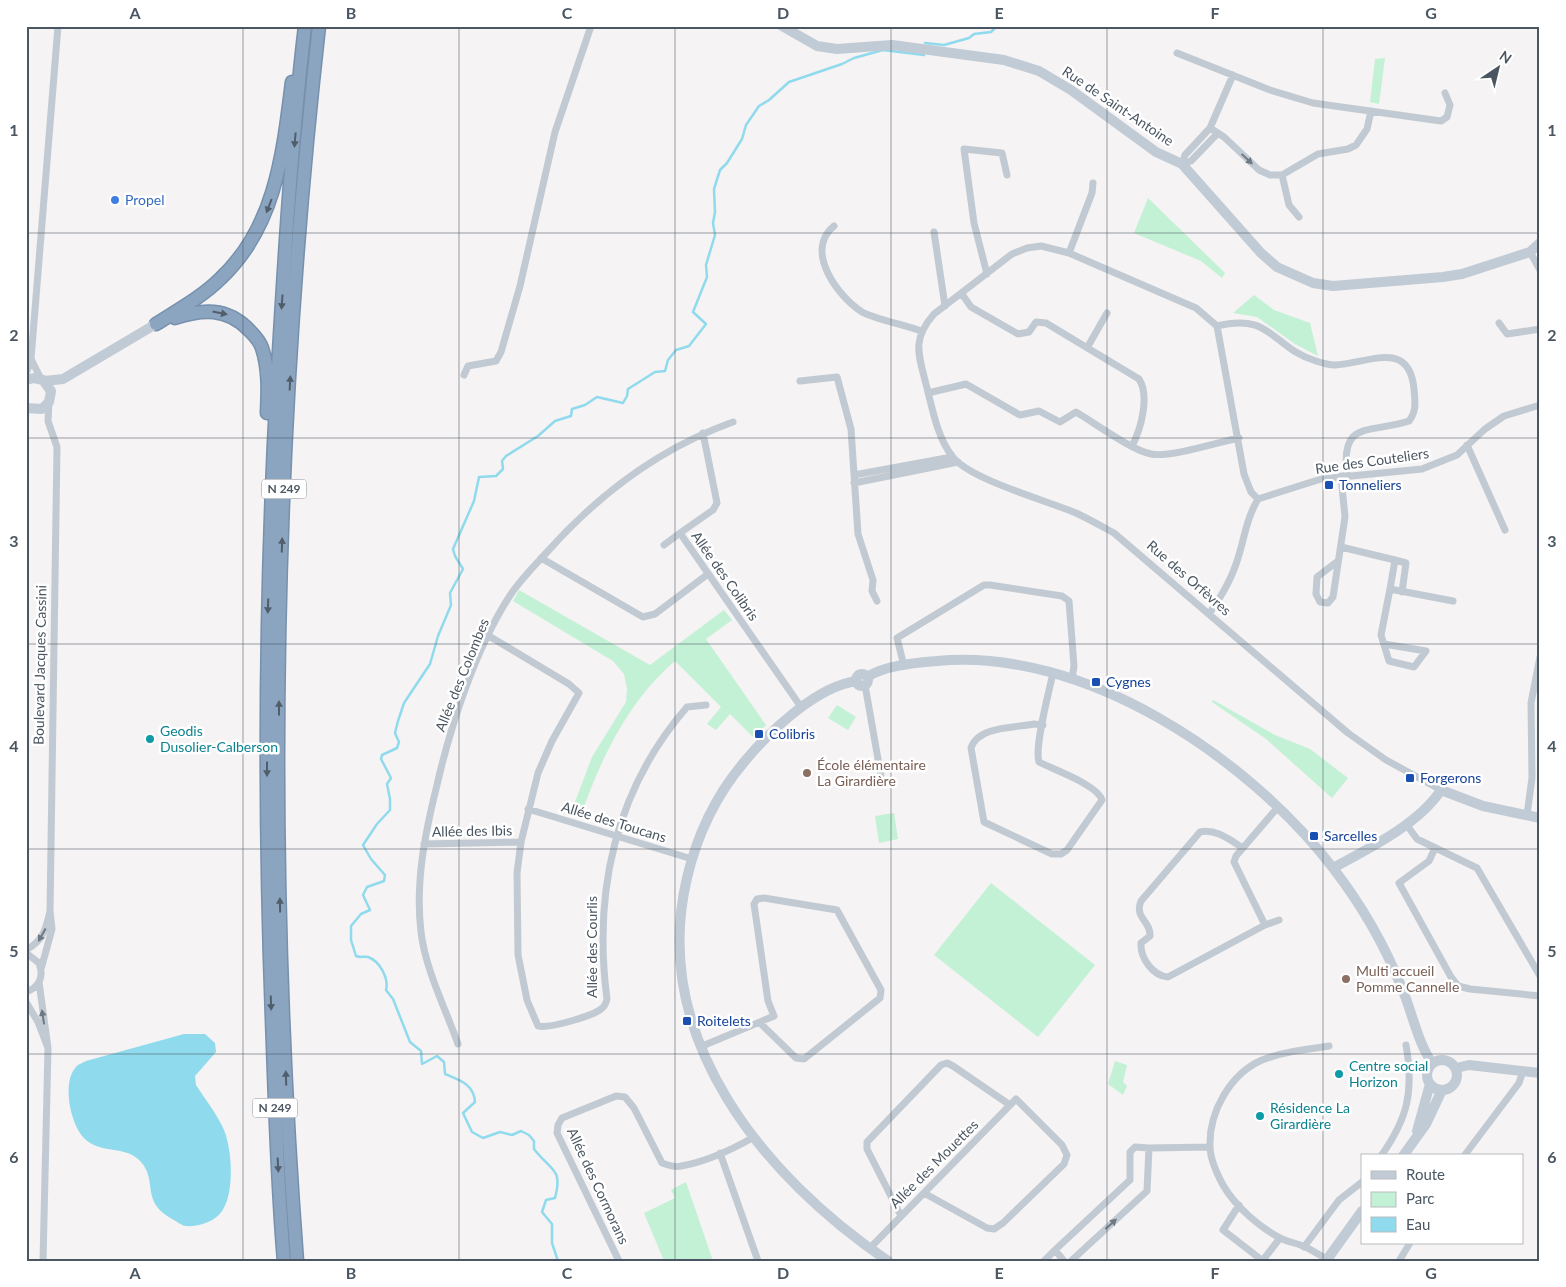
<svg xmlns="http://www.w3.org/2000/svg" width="1566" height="1287" font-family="Lato,sans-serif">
  <rect width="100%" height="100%" fill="#f5f3f3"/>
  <path fill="#c3f1d5" d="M1385,58L1379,104L1370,102L1375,59Z
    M1148,198L1225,273L1222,278L1201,261L1134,233Z
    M1254,295L1274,310L1310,323L1318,356L1295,344L1257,317L1233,313Z
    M519,590L650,665L724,610L732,620L706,639L766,725L754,738L730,714L716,730L707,724L721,707L675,661C628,701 600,760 580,818L570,815L592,757L626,702L627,689L624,674L613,661L513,601Z
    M1213,700L1275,735L1310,749L1348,778L1332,798L1266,739L1212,702Z
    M837,705L856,717L848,730L828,718Z
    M894,813L898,839L879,843L875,816Z
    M991,883L1095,965L1038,1037L934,955Z
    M1115,1061L1127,1065L1123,1082L1127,1086L1123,1095L1108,1084Z
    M686,1182L713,1261H664L644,1213L675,1198L671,1190Z"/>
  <path fill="#90daee" d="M184,1034H205L215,1043L216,1052L195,1076L196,1085C205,1099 217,1114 224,1130C232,1149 235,1193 222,1211C215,1222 198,1227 185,1226C181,1225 176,1221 172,1219C140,1201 158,1181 141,1162C126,1145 102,1154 86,1140C71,1128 61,1082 76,1067C78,1064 83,1063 86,1061Z"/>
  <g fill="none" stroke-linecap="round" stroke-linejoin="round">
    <path stroke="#90daee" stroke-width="2.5" d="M925,43L944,45L969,38L974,34L991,32L997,26
      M558,1261L552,1243V1224L542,1212L546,1200L555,1198C563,1168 551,1171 534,1149V1141L529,1135L521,1131L512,1135L500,1132L483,1138L472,1132L463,1113L475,1102C474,1084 459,1080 445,1074L444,1062L437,1056L422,1064L421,1051L410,1042L393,999L386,990C389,979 380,961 368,957C363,956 361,958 356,956L351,940V926L361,914L370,910L363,895L367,887L384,881L385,875L371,859L363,845L377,824L390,810V799L387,784L391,778L381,759L382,755L397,748L399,742L395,733L398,721L404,703L430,664L438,636L451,605L450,593L463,569L455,556L453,549L474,501L479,477L496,476L503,469L502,461L506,456L538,436L555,421L571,416L572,409L585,405L597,397L623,403L627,396L628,389L655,372L665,371L668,360L676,350L689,346L706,324L693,312L707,277L706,265L715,235L713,223L715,212L714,189L720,170L727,163L742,139L746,125L759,106L769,100L789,82L842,64L854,58L883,50L924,55"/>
    <g stroke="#7690ad" stroke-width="15">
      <path id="highway" d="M175,318C202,309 227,307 249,330C254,335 260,341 262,348C269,369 268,392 267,413
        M156,324C178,310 202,297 221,278C276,226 283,153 292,82
        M284,1261C277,1180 275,1099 272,1019C264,808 265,596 277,385C284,266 291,145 305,26
        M297,1261C266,851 273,435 319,26"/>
    </g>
    <path stroke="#c1cad2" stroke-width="7" d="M1177,53L1270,90L1313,103L1441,121L1447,117L1450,105L1445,93
      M1210,128L1224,137L1259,170L1270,175H1282L1318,154L1348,149L1356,145L1367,129L1371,111
      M1182,164L1185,155L1210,128L1233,75
      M1182,164L1191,161L1217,134
      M1282,175L1289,205L1299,217
      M834,226C804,250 837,296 862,312C872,318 908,326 921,331
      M934,232L945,306
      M1530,252L1540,270
      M1069,253L1092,193L1093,183
      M987,274L974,223L964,149L1002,153L1007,175
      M962,294L971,307L1018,334L1029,332L1036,322L1046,323L1139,379C1150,396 1141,429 1132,446
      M1499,323L1507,334L1540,329
      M1217,326C1272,312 1272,348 1316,361C1322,363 1329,365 1335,365C1367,364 1409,338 1414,389C1415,401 1417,411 1409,421C1369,434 1340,419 1347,476
      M1087,348L1107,313
      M31,359L41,379
      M26,374L31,359L58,26
      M464,375L468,366L496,361L501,352L520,286L555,132L591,26
      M800,381L837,377L851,429L858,534L873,580L872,591L877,601
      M928,393L966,384L1020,415L1039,411L1060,422L1076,412C1095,423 1131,450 1151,454C1170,458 1218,442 1239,438
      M49,402L48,421L57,447L50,911
      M703,433L717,503L713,510L680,533L801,707
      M1467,445L1505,530
      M854,475L952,457
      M854,483L958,462
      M1258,499L1251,492L1244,474L1217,326L1196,308L1069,253L1041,246L1027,248L1012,254L934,314C912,339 918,353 926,384C932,407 937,437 952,456C968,479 1048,501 1076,513C1089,519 1101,526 1114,533L1348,733L1386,760L1441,790
      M664,545L680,533
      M1341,547L1395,560
      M541,558L643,617L655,614L708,574
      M1338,561L1317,577L1316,594L1320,602L1328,603L1333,597L1345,517L1341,476
      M1402,592L1406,563L1395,560L1390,589L1453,601
      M1209,614C1221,597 1232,579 1238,558C1245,536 1246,520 1258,499L1321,479L1422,469L1457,455L1485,429L1504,416L1540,405
      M489,636L569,684L579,693L552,741L538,773L521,842L517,873L518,955L527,1000L538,1026C548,1029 593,1016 601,1009C605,1007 606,1003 607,999C593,892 615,790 687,707L706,705
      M1384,644L1426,651L1414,667L1389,661L1381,635L1390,589
      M904,666L897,638L984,585H990L1062,596L1069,601L1074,666L1072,679
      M865,685L881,776
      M1043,725L1034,724C1014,728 978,726 971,748L984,822L1052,854H1061L1067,850L1102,800C1098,785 1054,770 1039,762C1034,747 1049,692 1053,673
      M1278,807L1236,856L1234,862L1265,925L1279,920
      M528,809L692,859
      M1527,815L1532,778L1531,703L1540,657
      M1406,824L1417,839L1477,868L1540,976
      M424,844L521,842
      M1243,848C1230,840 1215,828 1200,832L1141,901C1134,918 1151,921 1150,936L1141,943C1140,958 1153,976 1168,977L1265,925
      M1435,848L1429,861L1399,883L1451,977L1458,986L1470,989L1540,996
      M26,950C43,941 46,929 50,911L52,929L41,969
      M26,953L39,963C44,976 40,987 26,992
      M26,1002L38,1022L48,1048L39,982
      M458,1044C446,1010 425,968 421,932C415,883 425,833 437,785C451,724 476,647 511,594C521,579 535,565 548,551C599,494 660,448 733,422
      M1329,1046C1307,1049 1283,1052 1262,1060C1230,1074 1209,1112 1210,1146C1210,1159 1217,1174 1223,1185C1235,1206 1260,1228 1282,1239C1289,1242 1296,1243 1303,1246C1313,1250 1321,1257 1330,1260
      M700,1047L774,1016L768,1001L754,904L757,899L764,898L837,910L881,990L880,998L804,1059L796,1058L760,1023
      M1149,1148L1209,1147
      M720,1153L758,1261
      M1381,1156C1408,1118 1414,1091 1406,1045
      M1464,1156L1519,1083L1523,1071
      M1239,1205L1223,1230L1263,1261
      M901,1216L867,1149V1142L941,1065L947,1063L953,1066L1010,1105
      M1304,1247L1339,1200L1362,1182
      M870,1248L1016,1099L1062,1145L1067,1155L1064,1164L1003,1223L994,1229L987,1228L924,1193
      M1263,1260L1280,1238
      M43,1261L48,1048
      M619,1261L557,1133L558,1125L562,1118L616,1096L625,1097L634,1108L662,1163C668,1165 675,1168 681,1166C705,1162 733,1149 754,1137
      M1044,1261L1055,1250
      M1064,1261L1055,1250L1130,1180V1152L1135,1147L1149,1148L1147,1191L1071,1261
      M1399,1261L1410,1243"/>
    <path stroke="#c1cbd6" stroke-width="10" d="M782,26L817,46L837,49L892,45L1004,60L1039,71L1071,90L1156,152L1182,164L1261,253L1277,267L1313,283L1333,286L1443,277L1462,274L1530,252L1540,243
      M26,380L34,378L43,380L51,391L49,402L42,409L26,408
      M45,381L63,379L156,324
      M856 680a6 6 0 1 1 12 0a6 6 0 1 1-12 0Z
      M867,677C886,665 915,663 937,661C1083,647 1247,756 1333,868C1360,903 1384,944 1401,986C1412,1011 1417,1041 1432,1063
      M857,681C817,686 770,731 745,761C716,795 697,835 687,878C649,1038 764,1177 888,1261
      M1333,868C1368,849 1419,824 1441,790L1483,806L1540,818
      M1427 1075a15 15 0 1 1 30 0a15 15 0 1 1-30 0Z
      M1456,1068L1469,1065L1540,1073
      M1417,1131L1430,1084
      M1403,1156L1426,1124L1442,1090
      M1326,1261L1362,1211"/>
    <use href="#highway" stroke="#8ba5c1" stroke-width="12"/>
  </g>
  <defs><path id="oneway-solid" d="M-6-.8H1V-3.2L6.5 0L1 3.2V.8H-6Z" transform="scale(1.25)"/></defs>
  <g fill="#505e6b">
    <use href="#oneway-solid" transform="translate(295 140) rotate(95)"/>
    <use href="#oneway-solid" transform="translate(269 206) rotate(111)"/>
    <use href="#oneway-solid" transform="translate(282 302) rotate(94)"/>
    <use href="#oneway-solid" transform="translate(220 313) rotate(11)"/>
    <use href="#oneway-solid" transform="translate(290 383) rotate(-87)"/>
    <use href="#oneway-solid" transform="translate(282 545) rotate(-88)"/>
    <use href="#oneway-solid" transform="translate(268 606) rotate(92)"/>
    <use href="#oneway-solid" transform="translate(279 708) rotate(-90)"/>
    <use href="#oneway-solid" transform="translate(267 769) rotate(90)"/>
    <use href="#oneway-solid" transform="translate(280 905) rotate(-91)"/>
    <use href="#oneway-solid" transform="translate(271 1003) rotate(88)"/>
    <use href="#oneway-solid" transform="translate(286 1078) rotate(-92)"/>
    <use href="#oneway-solid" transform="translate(278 1165) rotate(87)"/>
  </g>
  <g fill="#6e7983">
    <use href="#oneway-solid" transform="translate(1247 159) rotate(43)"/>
    <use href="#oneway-solid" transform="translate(42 935) rotate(119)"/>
    <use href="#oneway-solid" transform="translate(43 1017) rotate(-99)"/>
    <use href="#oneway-solid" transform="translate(1111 1224) rotate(-42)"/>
  </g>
  <path fill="none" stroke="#4a5661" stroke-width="1" stroke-opacity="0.55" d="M243,26V1261M459,26V1261M675,26V1261M891,26V1261M1107,26V1261M1323,26V1261M26,233H1540M26,438H1540M26,644H1540M26,849H1540M26,1054H1540"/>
  <circle fill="#3f7fe0" stroke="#fff" stroke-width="2" cx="115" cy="200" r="5"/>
  <g fill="#1a4fb4" stroke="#fff" stroke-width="2">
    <rect x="1324" y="480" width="10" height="10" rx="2.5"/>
    <rect x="1091" y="677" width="10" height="10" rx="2.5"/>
    <rect x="754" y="729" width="10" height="10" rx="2.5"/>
    <rect x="1405" y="773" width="10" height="10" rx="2.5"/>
    <rect x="1309" y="831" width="10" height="10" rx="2.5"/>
    <rect x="682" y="1016" width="10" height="10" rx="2.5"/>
  </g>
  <g fill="#0f9aa8" stroke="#fff" stroke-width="2">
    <circle cx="150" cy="739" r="5"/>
    <circle cx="1339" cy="1074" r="5"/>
    <circle cx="1260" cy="1116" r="5"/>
  </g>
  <g fill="#8d6e63" stroke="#fff" stroke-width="2">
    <circle cx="807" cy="773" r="5"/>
    <circle cx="1346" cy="979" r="5"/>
  </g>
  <g text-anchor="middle" stroke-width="5" stroke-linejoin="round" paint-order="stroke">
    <g fill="#fff" stroke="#808990" stroke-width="1">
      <rect x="261.5" y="479.5" width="45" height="19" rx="4"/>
      <rect x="252.5" y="1098.5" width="45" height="19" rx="4"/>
    </g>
    <g font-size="12" font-weight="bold" fill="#4a5661">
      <text x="284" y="493">N 249</text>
      <text x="275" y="1112">N 249</text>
    </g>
    <g font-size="14" fill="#4a5661" stroke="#fff">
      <text transform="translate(1118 106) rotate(34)" y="5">Rue de Saint-Antoine</text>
      <text transform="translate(1372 461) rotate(-8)" y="5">Rue des Couteliers</text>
      <text transform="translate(725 576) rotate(55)" y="5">Allée des Colibris</text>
      <text transform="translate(1189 578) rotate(41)" y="5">Rue des Orfèvres</text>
      <text transform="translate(40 665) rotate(-89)" y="5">Boulevard Jacques Cassini</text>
      <text transform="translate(462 675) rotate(-68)" y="5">Allée des Colombes</text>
      <text transform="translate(614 822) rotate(17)" y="5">Allée des Toucans</text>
      <text transform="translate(472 831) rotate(-1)" y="5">Allée des Ibis</text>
      <text transform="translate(592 947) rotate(-90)" y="5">Allée des Courlis</text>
      <text transform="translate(934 1164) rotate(-45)" y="5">Allée des Mouettes</text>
      <text transform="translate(598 1186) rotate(65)" y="5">Allée des Cormorans</text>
    </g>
    <g font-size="14" fill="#366cbe" stroke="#fff" text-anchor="start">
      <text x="125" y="205">Propel</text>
    </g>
    <g font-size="14" fill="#164399" stroke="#fff" text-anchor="start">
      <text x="1339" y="490">Tonneliers</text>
      <text x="1106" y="687">Cygnes</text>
      <text x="769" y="739">Colibris</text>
      <text x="1420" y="783">Forgerons</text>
      <text x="1324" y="841">Sarcelles</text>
      <text x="697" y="1026">Roitelets</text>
    </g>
    <g font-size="14" fill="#0d838f" stroke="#fff" text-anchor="start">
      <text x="160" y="736">Geodis<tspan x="160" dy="16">Dusolier-Calberson</tspan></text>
      <text x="1349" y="1071">Centre social<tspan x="1349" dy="16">Horizon</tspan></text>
      <text x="1270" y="1113">Résidence La<tspan x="1270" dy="16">Girardière</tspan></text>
    </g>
    <g font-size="14" fill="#785e54" stroke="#fff" text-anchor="start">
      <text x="817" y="770">École élémentaire<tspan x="817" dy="16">La Girardière</tspan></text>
      <text x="1356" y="976">Multi accueil<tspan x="1356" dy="16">Pomme Cannelle</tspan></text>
    </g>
  </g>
  <rect width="1566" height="1287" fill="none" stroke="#ffffff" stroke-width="55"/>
  <rect x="1361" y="1154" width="162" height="90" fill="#ffffff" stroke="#b7bbc0"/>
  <rect x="1371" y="1171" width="25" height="8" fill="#c1cbd6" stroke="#b7bbc0"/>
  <text x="1406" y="1180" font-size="15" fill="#4a5661">Route</text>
  <rect x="1371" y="1192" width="25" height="15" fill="#c3f1d5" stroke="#b7bbc0"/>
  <text x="1406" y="1204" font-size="15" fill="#4a5661">Parc</text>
  <rect x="1371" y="1217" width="25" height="15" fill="#90daee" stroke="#b7bbc0"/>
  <text x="1406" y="1230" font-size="15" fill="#4a5661">Eau</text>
  <g transform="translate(1498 68) rotate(35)" stroke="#ffffff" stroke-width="4" paint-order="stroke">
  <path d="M0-4L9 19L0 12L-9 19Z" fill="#4a5661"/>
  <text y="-8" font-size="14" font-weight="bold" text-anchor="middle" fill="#4a5661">N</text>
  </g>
  <rect x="28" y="28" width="1510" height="1232" fill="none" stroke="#4a5661" stroke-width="2"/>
  <g font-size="16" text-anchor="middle" font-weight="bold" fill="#4a5661">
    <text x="135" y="19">A</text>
    <text x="351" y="19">B</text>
    <text x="567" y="19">C</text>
    <text x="783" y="19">D</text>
    <text x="999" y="19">E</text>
    <text x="1215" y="19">F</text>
    <text x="1431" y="19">G</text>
    <text x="14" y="136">1</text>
    <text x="1552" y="136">1</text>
    <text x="14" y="341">2</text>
    <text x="1552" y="341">2</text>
    <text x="14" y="547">3</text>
    <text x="1552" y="547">3</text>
    <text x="14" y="752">4</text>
    <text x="1552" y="752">4</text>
    <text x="14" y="957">5</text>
    <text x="1552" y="957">5</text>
    <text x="14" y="1163">6</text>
    <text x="1552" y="1163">6</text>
    <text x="135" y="1279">A</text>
    <text x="351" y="1279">B</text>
    <text x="567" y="1279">C</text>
    <text x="783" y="1279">D</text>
    <text x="999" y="1279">E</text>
    <text x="1215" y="1279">F</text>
    <text x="1431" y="1279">G</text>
  </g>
</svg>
